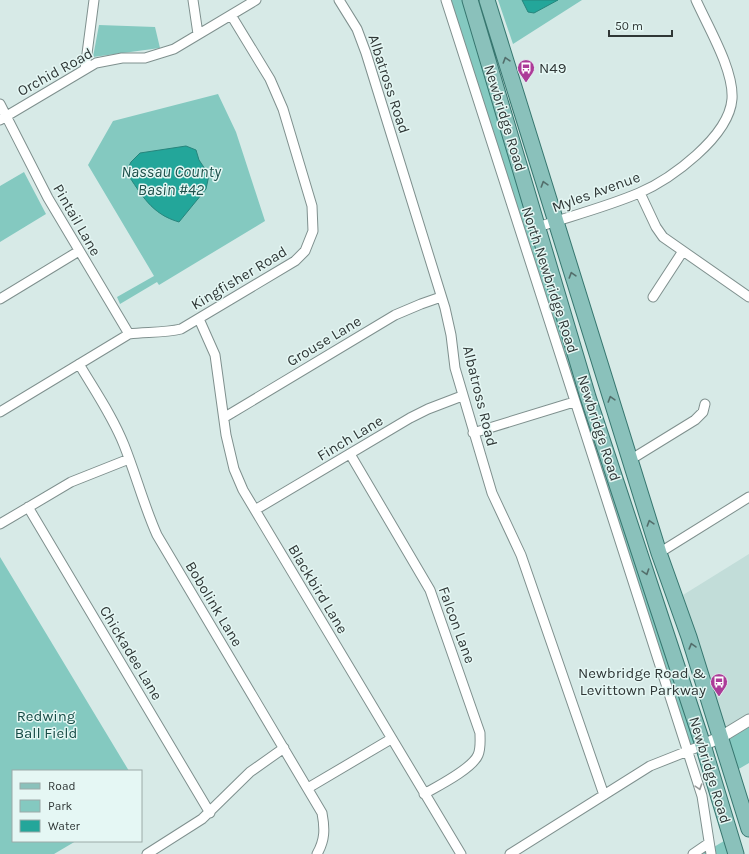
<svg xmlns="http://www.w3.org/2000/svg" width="749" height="854" font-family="Karla,sans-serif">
  <rect width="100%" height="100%" fill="#d7eae7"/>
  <path fill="#c2ddd9" d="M749,554V717L725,732L683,595Z"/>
  <path fill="#84c9c0" d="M448,0H466L700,743L688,747Z
    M498,0H582L513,44Z
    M99,25L155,27L160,48L93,57Z
    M218,94L236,132L265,221L159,285L157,282L120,304L117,297L154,276L88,165L113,121Z
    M24,172L46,214L0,242V186Z
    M0,557L129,771H13V841H76L54,854H0Z
    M749,717V763L737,770L726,737Z
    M724,841L728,854H702Z"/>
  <path fill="#23a69a" stroke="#27857c" d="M522,0H558L534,13L528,12Z
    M186,146L196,150L199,160L209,175L206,189L179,222C151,214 142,195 126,172L131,162L140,153Z"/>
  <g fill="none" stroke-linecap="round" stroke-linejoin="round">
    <g stroke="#7f908e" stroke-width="11">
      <path id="minor" d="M193,0L198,34
        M339,0L357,29L366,53L445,308L451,335L455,368L492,493L521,555L604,795
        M446,0L702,796L711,854
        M85,69L94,0
        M0,104L48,198L129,334
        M0,120L96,63L122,58H145L174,49L256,0
        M640,193L656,227L663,237L749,297
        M538,227C571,216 606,207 639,193C671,179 729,137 732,99C734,70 708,27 696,0
        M653,297L683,251
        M0,299L79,251
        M199,319L215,355L226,435L234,469L243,490L461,854
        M79,364C95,391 113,417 124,445C136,475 144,506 157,535L322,813C325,829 325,840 317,854
        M0,412L129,334C147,332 164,333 181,329L295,261L305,251L313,231L312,206L283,109L270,79L231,15
        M225,417L395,315L421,304L441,297
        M473,433L574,402
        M350,454L430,590L480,733C480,741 481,748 478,755C472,769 438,786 424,794
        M630,460L695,420L703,412L705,404
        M28,507L210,813
        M255,510L410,418L428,409L462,396
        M0,524L71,482L129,459
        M659,553L749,497
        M308,788L391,739
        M147,854L202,819L250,772L284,748
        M510,854L650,766L703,745
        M693,854L709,843"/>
    </g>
    <g stroke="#7f908e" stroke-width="13">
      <path id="tertiary" d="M703,745L721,737L749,720"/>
    </g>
    <g stroke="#37766f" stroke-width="17">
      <path id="primary" d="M470,0L588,397L703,745L736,854
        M487,0L659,553L689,637L749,829"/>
    </g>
    <use href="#minor" stroke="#fff" stroke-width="9"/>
    <use href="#tertiary" stroke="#fff" stroke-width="11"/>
    <use href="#primary" stroke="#8ac1bb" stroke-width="15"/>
  </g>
  <defs><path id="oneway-chevron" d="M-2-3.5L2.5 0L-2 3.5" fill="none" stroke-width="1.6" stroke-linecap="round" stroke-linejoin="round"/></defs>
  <g stroke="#536e6b">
    <use href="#oneway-chevron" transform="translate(506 60) rotate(-107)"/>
    <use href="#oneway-chevron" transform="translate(544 184) rotate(-107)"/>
    <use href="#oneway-chevron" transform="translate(572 275) rotate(-107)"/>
    <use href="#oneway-chevron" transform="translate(611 399) rotate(-107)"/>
    <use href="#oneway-chevron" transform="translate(650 523) rotate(-107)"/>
    <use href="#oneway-chevron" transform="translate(646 572) rotate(72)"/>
    <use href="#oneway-chevron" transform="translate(692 646) rotate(-106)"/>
  </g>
  <use stroke="#979b9a" href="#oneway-chevron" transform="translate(699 787) rotate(72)"/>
  <defs>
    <g id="bus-pin" transform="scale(0.9)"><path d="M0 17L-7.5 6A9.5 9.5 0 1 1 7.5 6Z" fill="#ac3b98" stroke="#e5f7f4"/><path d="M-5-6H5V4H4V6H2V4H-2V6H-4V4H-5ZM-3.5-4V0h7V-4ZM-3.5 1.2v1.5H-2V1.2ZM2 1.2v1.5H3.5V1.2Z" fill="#fff"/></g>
  </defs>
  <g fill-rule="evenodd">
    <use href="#bus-pin" x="526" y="68"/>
    <use href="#bus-pin" x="719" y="682"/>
  </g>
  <g text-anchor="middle" stroke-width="3" stroke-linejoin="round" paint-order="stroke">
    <g font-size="15" fill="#2f3736" stroke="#e5f7f4" text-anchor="start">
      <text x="539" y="73">N49</text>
      <text x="706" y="678" text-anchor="end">Newbridge Road &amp;<tspan x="706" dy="17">Levittown Parkway</tspan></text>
    </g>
    <g font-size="15" fill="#2f3736" stroke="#e5f7f4">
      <text transform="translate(55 72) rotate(-29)" y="5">Orchid Road</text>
      <text transform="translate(389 84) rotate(72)" y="5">Albatross Road</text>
      <text transform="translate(505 118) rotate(73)" y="5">Newbridge Road</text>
      <text transform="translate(596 192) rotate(-20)" y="5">Myles Avenue</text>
      <text transform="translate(77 220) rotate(60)" y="5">Pintail Lane</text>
      <text transform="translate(239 278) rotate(-31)" y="5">Kingfisher Road</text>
      <text transform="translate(550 280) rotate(72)" y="5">North Newbridge Road</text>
      <text transform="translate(324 341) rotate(-31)" y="5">Grouse Lane</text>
      <text transform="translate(480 396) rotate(76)" y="5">Albatross Road</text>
      <text transform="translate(599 428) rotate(72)" y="5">Newbridge Road</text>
      <text transform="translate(350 438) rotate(-31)" y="5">Finch Lane</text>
      <text transform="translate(318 589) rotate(59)" y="5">Blackbird Lane</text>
      <text transform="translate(214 604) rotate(59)" y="5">Bobolink Lane</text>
      <text transform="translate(457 625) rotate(70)" y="5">Falcon Lane</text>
      <text transform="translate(131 653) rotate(59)" y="5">Chickadee Lane</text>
      <text transform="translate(710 770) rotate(73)" y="5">Newbridge Road</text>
    </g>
    <g font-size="15" fill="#154a44" stroke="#e5f7f4">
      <text x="46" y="721">Redwing<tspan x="46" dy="17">Ball Field</tspan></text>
    </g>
    <g font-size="16" font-style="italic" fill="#1e514b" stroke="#e5f7f4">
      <text x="171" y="177">Nassau County<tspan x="171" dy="18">Basin #42</tspan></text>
    </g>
  </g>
  <rect x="12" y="770" width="130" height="72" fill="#e5f7f4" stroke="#9caaa8"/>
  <rect x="20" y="783" width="20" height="6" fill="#8ac1bb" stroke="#9caaa8"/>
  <text x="48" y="790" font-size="12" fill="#2f3736">Road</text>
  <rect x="20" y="800" width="20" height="12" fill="#84c9c0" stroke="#9caaa8"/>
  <text x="48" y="810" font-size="12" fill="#2f3736">Park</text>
  <rect x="20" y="820" width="20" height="12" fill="#23a69a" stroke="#9caaa8"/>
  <text x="48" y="830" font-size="12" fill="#2f3736">Water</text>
  <path d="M609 30v6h63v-6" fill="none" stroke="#2f3736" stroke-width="2"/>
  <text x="615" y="30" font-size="12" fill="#2f3736" stroke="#e5f7f4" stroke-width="3" paint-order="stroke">50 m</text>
</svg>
